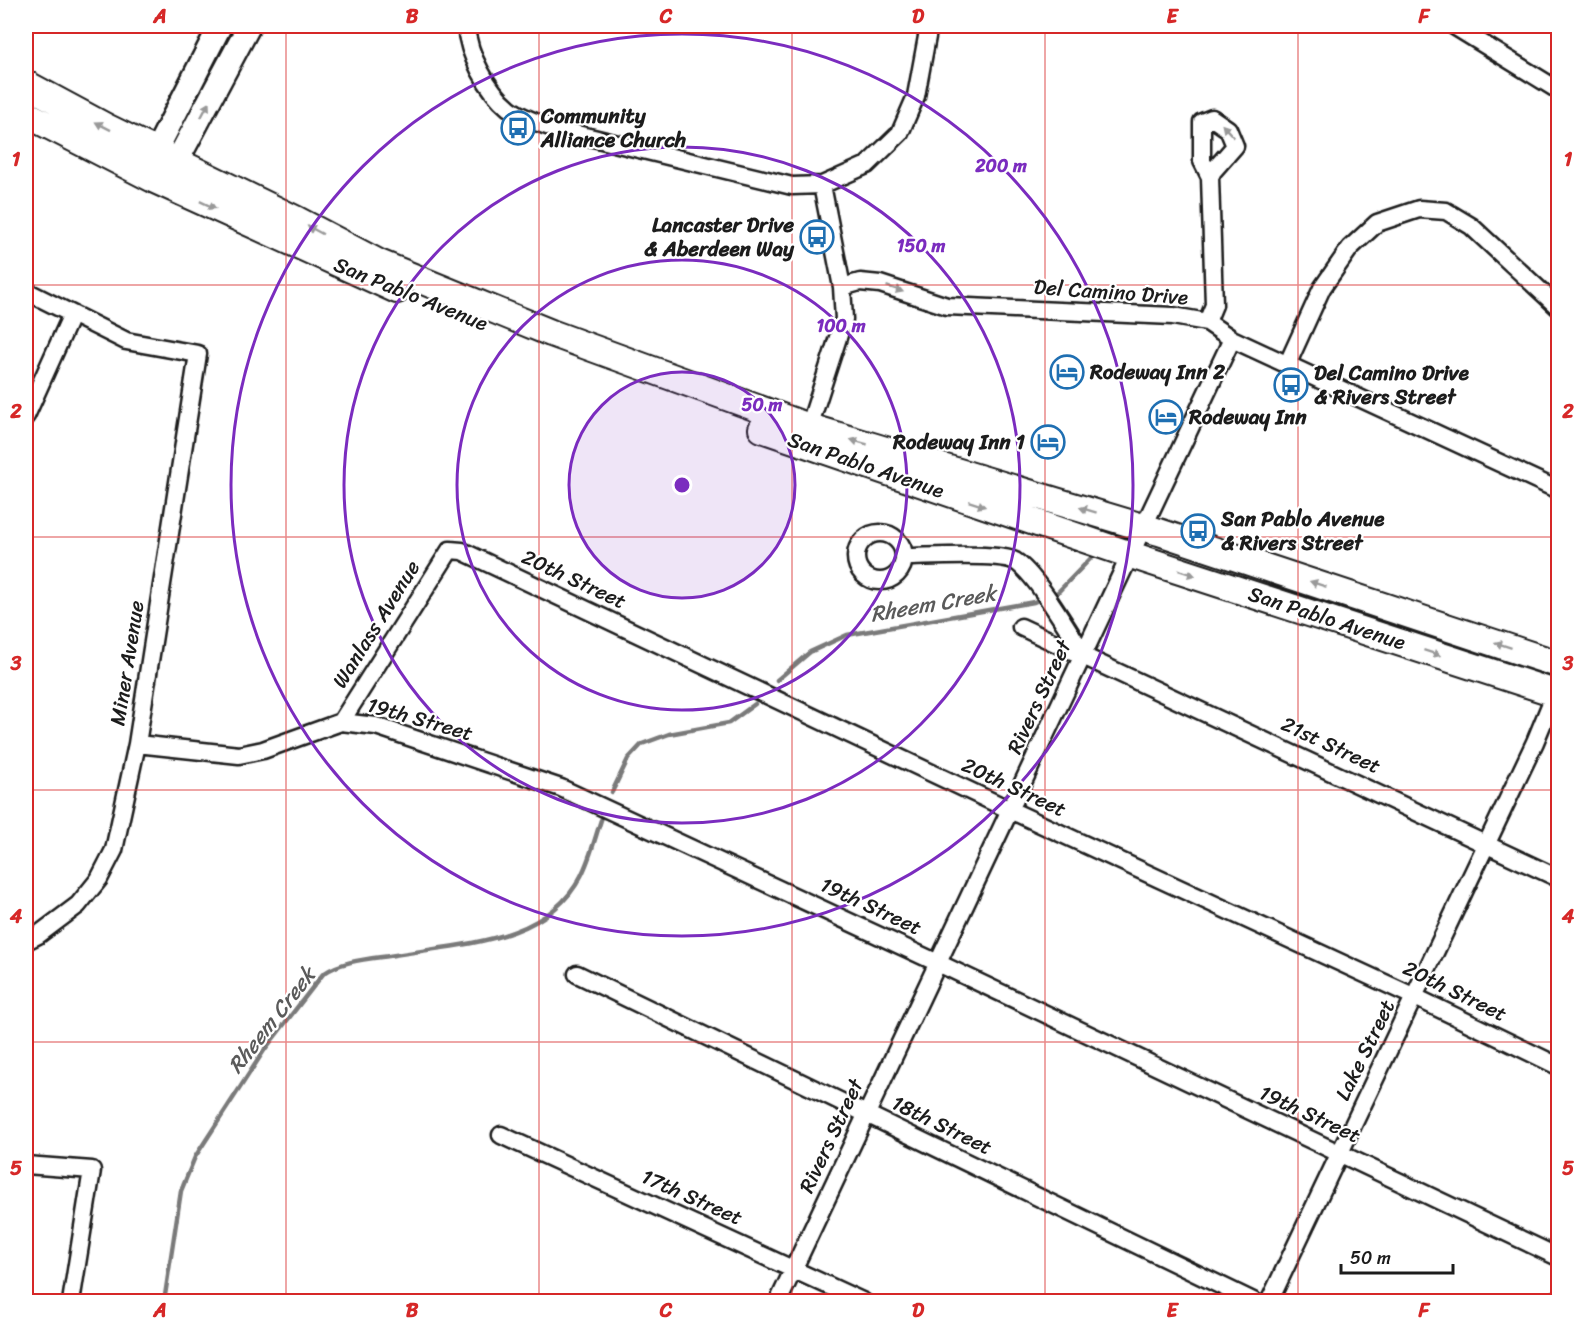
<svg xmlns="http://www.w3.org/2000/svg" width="1584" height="1327" font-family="Sriracha,sans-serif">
  <rect width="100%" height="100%" fill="#fff"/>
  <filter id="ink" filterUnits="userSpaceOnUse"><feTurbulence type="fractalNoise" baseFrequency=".0167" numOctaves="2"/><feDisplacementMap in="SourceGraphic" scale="12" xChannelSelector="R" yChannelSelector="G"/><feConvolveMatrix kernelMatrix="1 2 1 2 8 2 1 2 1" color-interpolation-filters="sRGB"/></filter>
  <g filter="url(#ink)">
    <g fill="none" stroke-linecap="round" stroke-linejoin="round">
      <path stroke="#7a7a7a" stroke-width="4.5" d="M777,680L810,652L847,635L1034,602L1058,592L1091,558
        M612,792L628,759L642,744L669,734L729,723L755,704
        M164,1302L181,1191L195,1157L265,1049L323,974C341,961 367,959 389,956C454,944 546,945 581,876C590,859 595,838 601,820"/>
      <g stroke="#1c1c1c" stroke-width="21">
        <path id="minor" d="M466,26C468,54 487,90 509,108C522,118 540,124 556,129L792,186L822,185L867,165L900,133L916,96L929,26
          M1454,26L1558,90
          M842,287L860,282L880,284L947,306L1173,316L1207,322L1232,339L1558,490
          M26,291L126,341L198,354L137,744L114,850L99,879L78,905L38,935L26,941
          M1207,322L1214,305L1210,177L1213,171L1235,146L1228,129L1212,118L1202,122V161L1210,177
          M1287,365L1322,288L1350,248L1377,223L1419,209L1446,211L1471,226L1558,307
          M26,416L72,314
          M809,427L844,319L842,287L822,185
          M856 557a24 24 0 1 1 48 0a24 24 0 1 1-48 0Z
          M905,557C927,557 999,552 1015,561C1037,575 1068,631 1084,654
          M1021,627L1558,878
          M341,722L450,550L462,551L1010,810L1415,997L1558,1066
          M137,744L239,755L263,750L341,722L376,726L561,788L938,963L1558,1257
          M577,974L1255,1302
          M501,1135L864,1302
          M26,1165L92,1170L71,1302
          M778,1302L1232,339
          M1269,1302L1535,742L1558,686"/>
      </g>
      <g stroke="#1c1c1c" stroke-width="24">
        <path id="tertiary" d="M1558,1302V1301"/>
      </g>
      <g stroke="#1c1c1c" stroke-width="27">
        <path id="secondary" d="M156,167V151L220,26
          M163,174L177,161L249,26"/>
      </g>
      <g stroke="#1c1c1c" stroke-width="30">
        <path id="primary" d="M26,84L106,127L297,220L379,263L551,333L809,427L1159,532L1558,664
          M26,114L155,180L397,290
          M762,429L1131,555L1558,694"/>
      </g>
      <use href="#minor" stroke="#fff" stroke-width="16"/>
      <use href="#tertiary" stroke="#fff" stroke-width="20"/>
      <use href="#secondary" stroke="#fff" stroke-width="22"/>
      <use href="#primary" stroke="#fff" stroke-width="26"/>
    </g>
    <defs><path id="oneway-solid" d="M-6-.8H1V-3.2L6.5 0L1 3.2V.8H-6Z" transform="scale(1.5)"/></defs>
    <g fill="#999">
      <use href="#oneway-solid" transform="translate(205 110) rotate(-62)"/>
      <use href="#oneway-solid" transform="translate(103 126) rotate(-153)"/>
      <use href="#oneway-solid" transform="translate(1228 131) rotate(-133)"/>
      <use href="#oneway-solid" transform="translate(208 205) rotate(25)"/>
      <use href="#oneway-solid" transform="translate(315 230) rotate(-152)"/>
      <use href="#oneway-solid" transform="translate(895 289) rotate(19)"/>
      <use href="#oneway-solid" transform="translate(859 442) rotate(-164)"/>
      <use href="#oneway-solid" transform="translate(977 504) rotate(18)"/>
      <use href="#oneway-solid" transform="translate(1088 510) rotate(-163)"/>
      <use href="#oneway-solid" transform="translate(1187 573) rotate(18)"/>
      <use href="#oneway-solid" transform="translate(1318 584) rotate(-162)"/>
      <use href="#oneway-solid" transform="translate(1503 645) rotate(-162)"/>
      <use href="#oneway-solid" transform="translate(1432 653) rotate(18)"/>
    </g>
  </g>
  <path fill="none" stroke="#d62828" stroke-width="1.5" stroke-opacity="0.55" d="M286,26V1302M539,26V1302M792,26V1302M1045,26V1302M1298,26V1302M26,285H1558M26,537H1558M26,790H1558M26,1042H1558"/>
  <circle cx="682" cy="485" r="113" fill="#7b2cbf" fill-opacity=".12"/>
  <g fill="none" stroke="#7b2cbf" stroke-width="3">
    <circle cx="682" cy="485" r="113"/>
    <circle cx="682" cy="485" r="225"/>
    <circle cx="682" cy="485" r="338"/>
    <circle cx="682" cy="485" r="451"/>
  </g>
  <defs>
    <g id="bus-ring" transform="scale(1.725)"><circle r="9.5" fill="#fff" stroke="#1f6fb2" stroke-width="1.5"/><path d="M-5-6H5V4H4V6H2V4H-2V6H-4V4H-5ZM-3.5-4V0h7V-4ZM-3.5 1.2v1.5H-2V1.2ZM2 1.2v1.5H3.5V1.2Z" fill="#1f6fb2"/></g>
    <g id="hotel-ring" transform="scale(1.725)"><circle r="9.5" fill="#fff" stroke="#1f6fb2" stroke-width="1.5"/><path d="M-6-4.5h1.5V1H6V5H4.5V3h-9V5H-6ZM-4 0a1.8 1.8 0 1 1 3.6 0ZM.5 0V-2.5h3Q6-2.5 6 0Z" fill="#1f6fb2"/></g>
  </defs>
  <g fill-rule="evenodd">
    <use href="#bus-ring" x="518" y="128"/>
    <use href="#bus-ring" x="817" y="237"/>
    <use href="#hotel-ring" x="1067" y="372"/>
    <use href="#bus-ring" x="1291" y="385"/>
    <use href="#hotel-ring" x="1166" y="417"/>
    <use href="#hotel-ring" x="1048" y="442"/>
    <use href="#bus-ring" x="1198" y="531"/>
  </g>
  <g text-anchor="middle" stroke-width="4.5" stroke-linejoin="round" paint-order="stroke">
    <g font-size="21" font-weight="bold" fill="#1c1c1c" stroke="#fff" text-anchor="start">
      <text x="541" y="123">Community<tspan x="541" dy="24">Alliance Church</tspan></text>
      <text x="794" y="232" text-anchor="end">Lancaster Drive<tspan x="794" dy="24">&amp; Aberdeen Way</tspan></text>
      <text x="1090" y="379">Rodeway Inn 2</text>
      <text x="1314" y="380">Del Camino Drive<tspan x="1314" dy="24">&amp; Rivers Street</tspan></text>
      <text x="1189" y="424">Rodeway Inn</text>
      <text x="1025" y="449" text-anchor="end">Rodeway Inn 1</text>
      <text x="1221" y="526">San Pablo Avenue<tspan x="1221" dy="24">&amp; Rivers Street</tspan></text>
    </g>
    <g font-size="21" fill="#1c1c1c" stroke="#fff">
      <text transform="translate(1111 292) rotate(4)" y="7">Del Camino Drive</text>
      <text transform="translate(411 294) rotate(22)" y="7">San Pablo Avenue</text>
      <text transform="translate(866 465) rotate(19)" y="7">San Pablo Avenue</text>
      <text transform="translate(574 579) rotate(25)" y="7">20th Street</text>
      <text transform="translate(1327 618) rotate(18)" y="7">San Pablo Avenue</text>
      <text transform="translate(376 624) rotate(-58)" y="7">Wanlass Avenue</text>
      <text transform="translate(127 663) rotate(-81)" y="7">Miner Avenue</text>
      <text transform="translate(1039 697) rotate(-65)" y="7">Rivers Street</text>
      <text transform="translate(420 719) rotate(16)" y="7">19th Street</text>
      <text transform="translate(1331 745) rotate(25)" y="7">21st Street</text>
      <text transform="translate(1014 787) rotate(25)" y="7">20th Street</text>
      <text transform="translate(871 906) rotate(25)" y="7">19th Street</text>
      <text transform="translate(1455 991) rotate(26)" y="7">20th Street</text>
      <text transform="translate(1365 1050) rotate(-64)" y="7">Lake Street</text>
      <text transform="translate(1310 1114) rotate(25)" y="7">19th Street</text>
      <text transform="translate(942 1125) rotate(26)" y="7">18th Street</text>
      <text transform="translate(831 1136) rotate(-65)" y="7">Rivers Street</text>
      <text transform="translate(692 1197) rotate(24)" y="7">17th Street</text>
    </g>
    <g font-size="22" font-style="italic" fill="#5a5a5a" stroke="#fff">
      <text transform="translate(933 603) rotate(-10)" y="8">Rheem Creek</text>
      <text transform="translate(271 1020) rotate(-52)" y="8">Rheem Creek</text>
    </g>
  </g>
  <circle cx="682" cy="485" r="9" fill="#7b2cbf" stroke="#fff" stroke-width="3"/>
  <g font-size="18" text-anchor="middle" font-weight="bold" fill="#7b2cbf" stroke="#fff" stroke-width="4.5" stroke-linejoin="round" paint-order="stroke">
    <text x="1001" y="172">200 m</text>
    <text x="921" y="252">150 m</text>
    <text x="841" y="332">100 m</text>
    <text x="762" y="411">50 m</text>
  </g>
  <rect width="1584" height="1327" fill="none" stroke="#fff" stroke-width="66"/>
  <path d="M1341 1264v9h112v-9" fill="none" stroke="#1c1c1c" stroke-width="3"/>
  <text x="1350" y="1264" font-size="18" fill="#1c1c1c" stroke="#ffffff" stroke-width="4.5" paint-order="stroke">50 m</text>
  <rect x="33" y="33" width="1518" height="1261" fill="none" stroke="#d62828" stroke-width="2"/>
  <g font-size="20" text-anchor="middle" font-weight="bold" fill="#d62828">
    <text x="160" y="23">A</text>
    <text x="412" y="23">B</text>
    <text x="666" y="23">C</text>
    <text x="918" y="23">D</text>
    <text x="1172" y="23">E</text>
    <text x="1424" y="23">F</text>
    <text x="16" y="166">1</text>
    <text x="1568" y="166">1</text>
    <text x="16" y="418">2</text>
    <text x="1568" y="418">2</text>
    <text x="16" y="670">3</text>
    <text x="1568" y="670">3</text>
    <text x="16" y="923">4</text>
    <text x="1568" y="923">4</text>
    <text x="16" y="1175">5</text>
    <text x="1568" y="1175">5</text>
    <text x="160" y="1317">A</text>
    <text x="412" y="1317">B</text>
    <text x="666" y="1317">C</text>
    <text x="918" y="1317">D</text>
    <text x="1172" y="1317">E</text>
    <text x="1424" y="1317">F</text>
  </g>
</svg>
